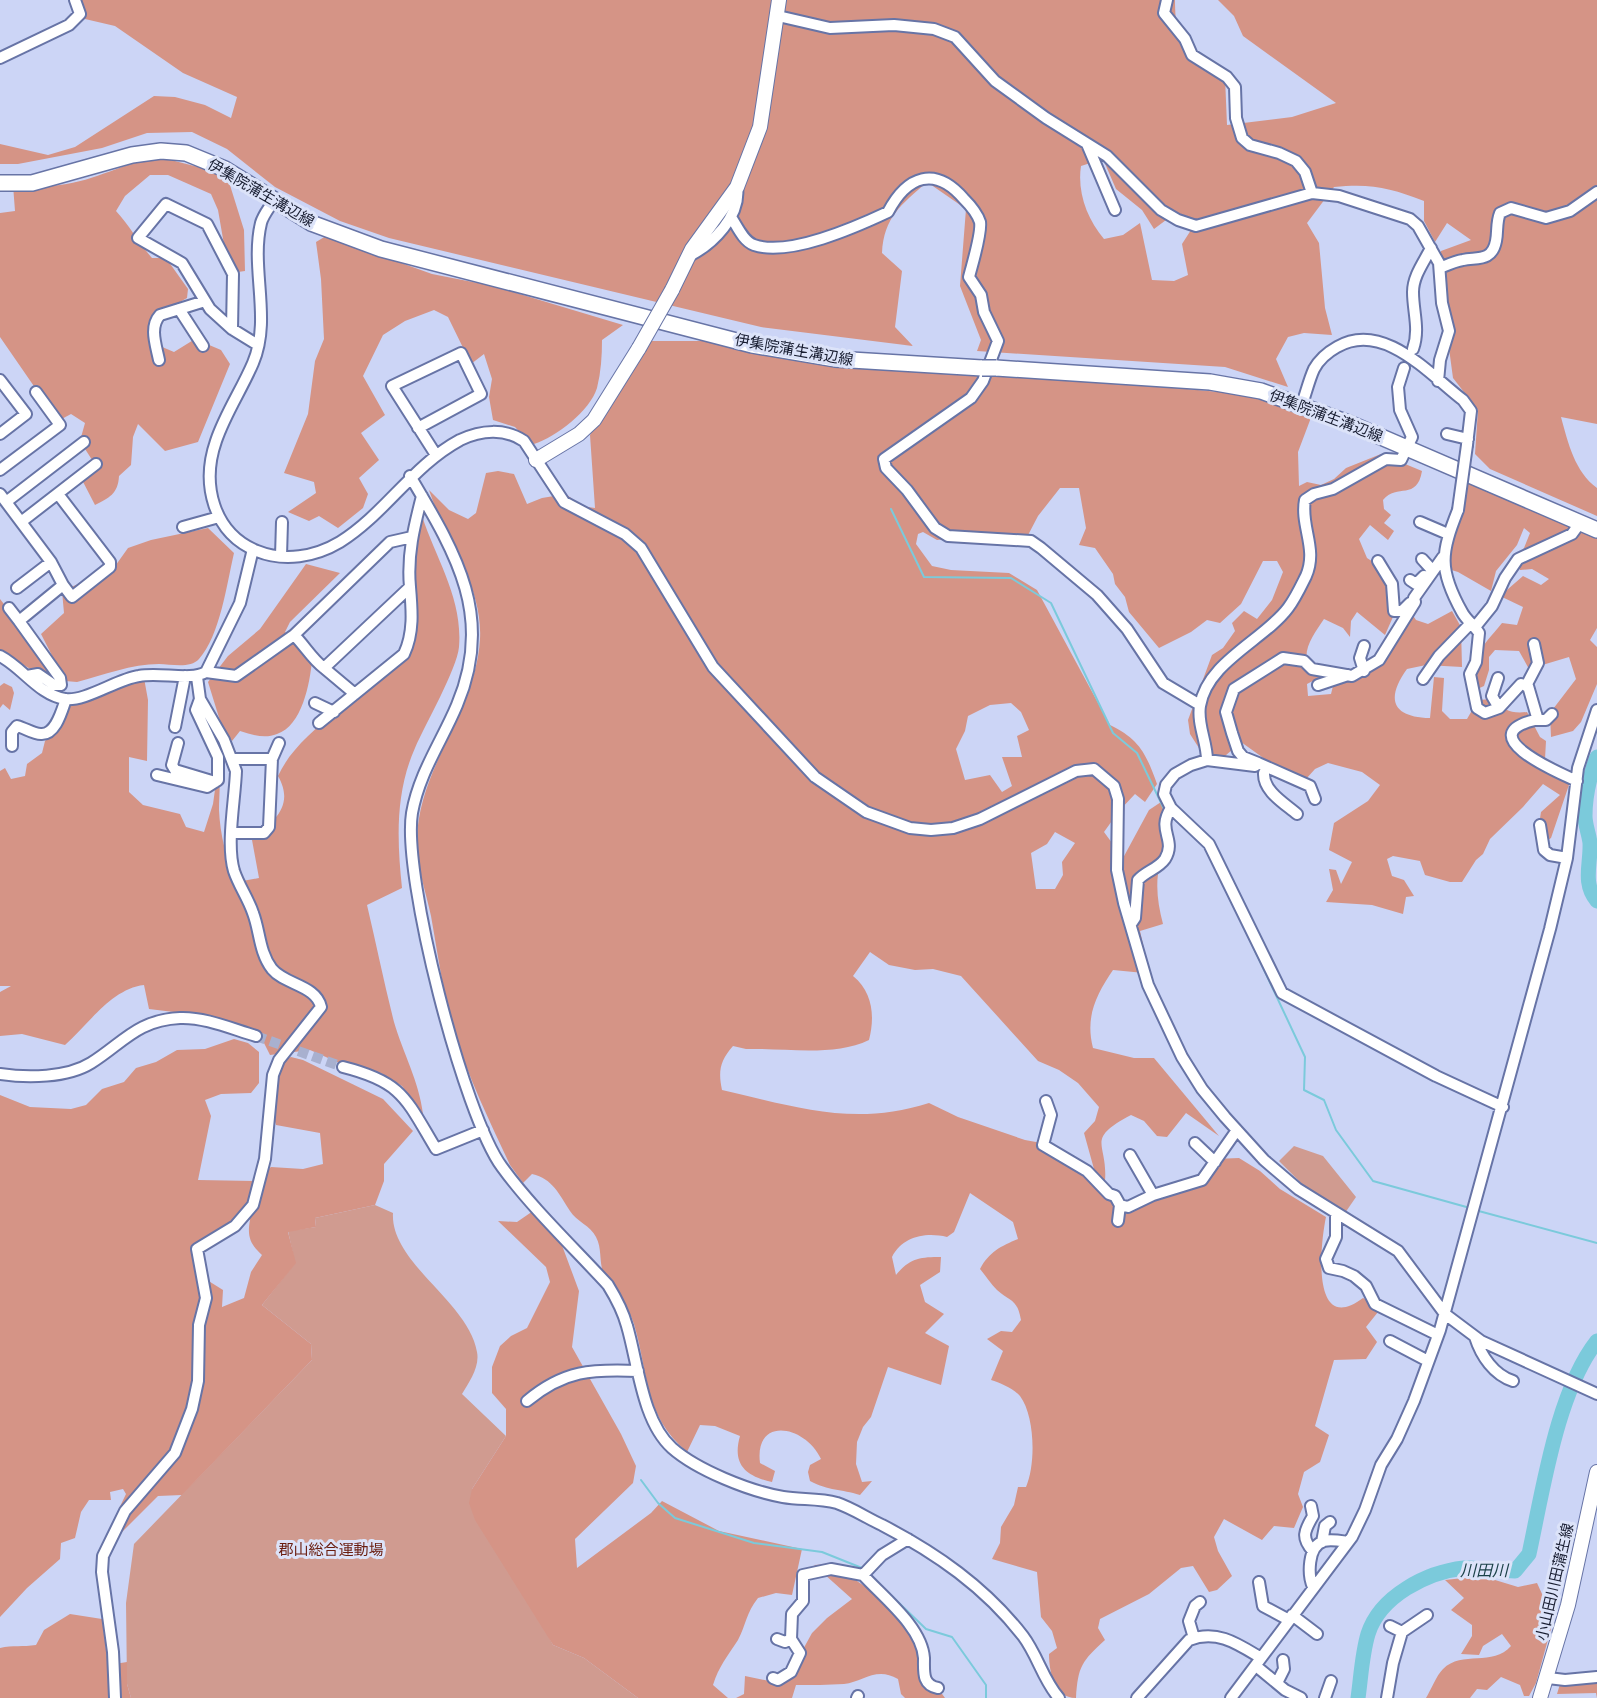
<svg xmlns="http://www.w3.org/2000/svg" width="1597" height="1698" font-family="'DM Sans','Noto Sans JP',sans-serif">
  <rect width="100%" height="100%" fill="#ccd5f6"/>
  <path fill="#d09b90" d="M1294,1146L1323,1156L1356,1197L1345,1213L1303,1185L1279,1161Z
    M375,1205L393,1213C390,1263 469,1302 477,1352C480,1367 469,1382 462,1394L506,1436L472,1489L553,1645L584,1658L638,1698H131L127,1684L126,1603L134,1544L312,1360L311,1344L262,1305L295,1263L288,1231L316,1227L315,1218Z"/>
  <path fill="#d59486" fill-rule="evenodd" d="M81,0H1175C1175,48 1188,52 1225,77L1227,125L1292,117L1336,103L1243,36L1234,16L1218,0H1597V424L1561,417C1568,443 1575,472 1597,488V516L1490,469L1475,454L1478,410L1453,378L1440,282L1441,251L1471,240L1447,223L1435,242L1424,221V201C1391,188 1371,183 1334,187L1307,223L1319,243L1325,308L1332,335L1304,333L1288,337L1276,359L1288,387L1225,367L977,351L981,340L960,286L966,209L927,182C901,205 884,217 882,253L902,271L895,327L913,346L761,327L389,238L340,221L275,187L227,149L192,132L147,133L102,148L18,164H0V144L48,155L75,147L154,96L175,97L205,105L231,118L237,97L183,73L115,26L85,19ZM1103,159L1116,189L1142,210L1154,229L1166,220L1191,230L1182,244L1188,275L1174,281L1152,280L1140,223L1123,235L1104,239C1087,219 1077,192 1081,166Z
    M159,157L210,170L229,182L244,230L245,271L238,272L226,256L218,210L211,194L168,175H150L125,196L116,211C130,226 138,242 152,258H166L188,289L187,298L153,317L156,328L148,341L174,352L195,339L221,350L230,364L198,442L165,451L138,424L133,437L131,465L119,476C118,494 109,498 95,505L80,476L94,463L80,441L85,423L71,414L58,421L0,337V213L15,211L13,185C28,185 45,187 60,185C95,181 125,162 159,157Z
    M326,236L432,274L493,286L623,325L602,340C602,356 601,372 597,388C590,411 556,437 534,444L526,439L515,427L493,420L489,397L492,379L484,354L471,364L448,317L434,310L405,321L383,335L363,376L385,415L361,433L379,460L359,478L368,494L363,508L338,528L319,516L309,521L288,512L316,493L314,482L284,473L308,414L315,361L324,339L321,279L316,242Z
    M650,341H703L775,355L895,370L1070,378L1251,395L1312,415L1298,452L1299,486L1307,482L1321,485L1334,479L1346,468L1381,454L1422,471C1417,501 1397,483 1383,500L1384,509L1391,515L1384,523L1394,531L1388,540L1370,525L1359,539L1367,558L1384,569L1395,586L1400,601L1385,635L1357,612L1351,621L1350,637L1343,628L1324,619C1315,633 1302,648 1308,666L1328,673L1307,684L1308,696L1331,694L1335,678H1345L1390,649L1410,611L1416,620L1428,624L1452,611L1461,627L1462,667L1426,665L1407,669C1386,698 1391,717 1430,718L1434,677L1444,678L1442,711L1450,719H1467L1478,700L1493,699C1504,710 1511,714 1527,712L1540,737L1546,741L1545,759L1559,769L1573,773L1551,838L1540,845L1538,831L1541,812L1560,795L1543,784L1523,807L1490,839L1483,854L1476,860L1462,882H1450L1425,875L1420,861L1393,856L1387,859L1392,876L1404,880L1414,896L1406,897L1403,914L1372,905L1326,902L1333,890L1329,869L1336,870L1341,884L1352,862L1329,850L1334,823L1368,801L1380,785L1362,772L1328,763L1315,769L1306,779L1269,762L1241,742L1225,756L1211,759L1204,756L1190,734L1188,720L1212,655L1223,648L1235,631L1232,623L1244,611L1257,619L1272,600L1283,572L1277,561H1263L1241,604L1220,623L1207,620L1191,632L1159,648L1129,612L1125,597L1115,584L1113,574L1095,548L1079,545L1086,528L1079,488H1060L1038,516L1026,539L1007,533L937,540L923,532L918,534L916,544L932,566L951,570L1009,573L1037,590L1110,725C1139,739 1146,753 1157,784L1145,802L1135,794L1119,811L1104,832L1123,858L1149,810L1164,800L1173,838C1153,865 1155,893 1163,924L1140,931L1146,957L1144,973L1113,970C1096,995 1085,1017 1093,1048L1134,1058H1154L1219,1136L1186,1113L1167,1137L1157,1136L1144,1121L1131,1115C1084,1140 1108,1142 1105,1181L1094,1169L1084,1133L1095,1121L1099,1107L1078,1083L1059,1070L1038,1061L961,976L933,969L915,970L889,965L870,952L853,976C873,992 875,1017 869,1040C834,1057 785,1048 746,1049L733,1046C720,1061 718,1071 722,1090C796,1107 854,1127 929,1103L958,1117L1025,1140L1047,1144L1116,1199L1136,1203L1192,1187L1214,1159L1239,1158L1260,1171L1280,1189L1326,1217C1320,1245 1311,1337 1363,1298L1382,1307L1366,1327L1377,1342L1366,1359L1334,1360L1315,1426L1329,1435L1320,1462L1304,1472L1298,1494L1303,1507L1294,1528L1274,1526L1262,1540L1224,1519L1214,1537L1218,1551L1232,1576L1217,1590L1209,1592L1193,1566L1181,1568L1149,1594L1100,1619L1098,1628L1105,1640C1082,1661 1078,1666 1076,1698C1054,1698 1049,1671 1049,1654L1057,1648L1052,1631L1041,1617L1037,1572L992,1559L1000,1543L1001,1527L1014,1505L1018,1487H1026C1036,1464 1035,1416 1020,1396C1013,1388 1000,1383 991,1380L1003,1351L987,1339L1001,1331L1012,1332L1021,1320C1017,1298 1010,1302 997,1290C991,1284 986,1276 980,1269C989,1252 1001,1246 1018,1239L1013,1222L970,1193L954,1232L947,1237C926,1232 903,1236 892,1257L896,1275C910,1258 920,1257 941,1257L940,1272L920,1285L925,1302L944,1314L925,1333L949,1346L941,1385L888,1367L871,1417L863,1427L857,1442L856,1464L862,1482L872,1481L860,1495C841,1489 829,1491 810,1481L808,1472L810,1465L821,1459C805,1425 754,1416 760,1463L775,1471L772,1482C745,1476 732,1464 740,1436L715,1426L700,1425L687,1452C643,1414 649,1375 634,1324C628,1304 611,1291 603,1272C599,1261 602,1248 596,1237C591,1226 576,1221 570,1211C559,1194 553,1179 532,1174L523,1183L510,1165C490,1122 468,1077 454,1031C443,993 438,955 431,916C426,892 416,864 417,840C418,768 476,711 480,639C483,585 445,539 429,490L449,510L468,519L476,513L486,473L498,471L514,474L527,504L542,498L566,494L581,506L595,508L590,435ZM1011,703L1021,712L1029,730L1017,736L1022,757H1002L1012,786L1002,792L990,775L965,780L956,749L965,731L968,716L990,705ZM1055,832L1075,843L1062,862L1063,875L1055,889H1036L1031,853L1047,844Z
    M1469,479L1597,539V628L1590,640L1597,647V684L1581,722L1573,731L1551,737L1550,713L1576,679L1569,657L1529,669L1519,651L1495,650L1489,657V670L1484,686L1473,691C1472,654 1479,651 1502,623L1517,625L1523,607L1500,596L1523,576L1541,585L1549,579L1532,569L1520,570L1515,559L1524,548L1530,533L1524,528L1517,545L1496,571L1491,591L1458,572L1445,568Z
    M422,516C436,559 463,599 459,647C457,669 425,725 415,748C395,793 397,840 402,888L367,905C376,943 384,983 394,1022C403,1053 419,1081 423,1114L402,1086L381,1073L344,1065L310,1050L270,1055L259,1033L207,1016L149,1009L144,985C111,989 89,1024 65,1045L22,1034L0,1036V992L11,986H0V771L5,768L11,779L25,776L27,764L42,753L45,741L62,722L70,694L106,689L144,678L148,700L147,761L129,757V792L143,805L180,814L186,827L204,832L213,804L218,768C221,782 219,795 219,810C220,834 226,860 237,882L259,878L252,840C274,821 295,806 278,776C298,732 359,697 397,667L406,657L416,541Z
    M208,528L234,553C227,583 220,636 199,659C190,669 171,664 159,664C132,664 103,675 77,682L65,681L41,634L64,613L62,591L113,569L128,548L151,540Z
    M306,564L340,573L290,622L285,632L312,660C310,683 302,726 277,734C265,739 253,735 240,731L232,741L221,724L208,682L228,656L260,629Z
    M0,599L7,608L52,676L32,670L0,651Z
    M4,683L12,687L14,693L10,710L3,704L0,708V686Z
    M234,1039L248,1043L259,1052V1083L251,1093L221,1094L205,1100L211,1116L198,1180L254,1181L271,1167L303,1169L323,1164L320,1133L276,1125L265,1088L271,1064L291,1057L303,1060L383,1099L413,1131L384,1164V1181L375,1205L315,1218L316,1227L288,1232L296,1263L262,1305L311,1344L312,1360L182,1495L158,1496L122,1532L113,1521L126,1494L123,1489L110,1492L111,1500H89L81,1512L75,1538L61,1543L60,1559L27,1588L0,1617V1095L30,1107L71,1109L86,1105L102,1089L124,1082L136,1068L156,1062L177,1050L205,1049ZM243,1214L250,1220C247,1236 250,1244 262,1255L251,1272L244,1298L222,1307L223,1290L207,1280L195,1245Z
    M533,1211L560,1240L579,1291L572,1347L621,1434L636,1466L633,1483L575,1539L577,1568L651,1513L662,1501L719,1531L802,1549L792,1595L776,1593L758,1598C746,1613 746,1625 738,1640C727,1657 719,1666 713,1685L728,1698H638L584,1658L553,1645L475,1520L469,1503L472,1489L506,1436V1409L492,1393V1367L500,1346L511,1336L527,1328L550,1282L546,1267L498,1221L517,1222Z
    M831,1564L904,1612L921,1632L926,1672L945,1698H905L901,1694L898,1679C876,1666 863,1682 844,1684C828,1685 812,1685 796,1685L792,1698H736L744,1694L745,1676L784,1684L812,1633L827,1618L852,1599L814,1565Z
    M1482,1576L1518,1587L1537,1583L1548,1607L1555,1614L1536,1683L1529,1696H1524L1520,1685L1501,1677L1487,1690L1477,1689L1470,1698H1426C1431,1690 1436,1676 1443,1669C1462,1650 1493,1667 1511,1646L1502,1634L1483,1646L1479,1655L1461,1654L1472,1636V1625L1451,1610L1464,1598L1445,1580Z
    M70,1614L102,1619L108,1665L127,1662V1684L131,1698H0V1648C13,1645 23,1647 36,1645L44,1630Z
    M1597,1671V1698L1596,1693L1557,1694L1560,1684Z"/>
  <g fill="none" stroke-linecap="round" stroke-linejoin="round">
    <path stroke="#7bcadb" stroke-width="2" d="M891,509L924,577L1011,578L1051,603L1113,733L1137,753L1165,811
      M1172,817L1181,825
      M1225,887L1305,1057L1304,1090L1324,1100L1336,1130L1373,1181L1470,1208
      M1475,1210L1597,1243
      M641,1480L658,1503L675,1518L754,1543L822,1552L862,1568
      M870,1575L926,1629L952,1637L986,1685V1698"/>
    <path stroke="#7bcadb" stroke-width="15" d="M1597,757C1590,775 1585,796 1585,816C1585,825 1589,834 1590,843C1591,864 1582,883 1597,901
      M1358,1698C1361,1677 1362,1654 1368,1634C1380,1596 1427,1572 1464,1568C1480,1567 1498,1571 1515,1571L1529,1554C1543,1490 1557,1392 1597,1341"/>
    <path stroke="#a8b0cf" stroke-width="10" stroke-dasharray="10 5" stroke-linecap="butt" d="M256,1036L343,1067"/>
    <g stroke="#6774a6" stroke-width="14">
      <path id="street" d="M1167,0L1164,13L1185,39L1192,55L1227,77L1235,87L1236,118L1242,138L1250,145L1279,153L1296,161L1305,172L1312,193
        M778,16L830,28L894,25L934,29L955,37L995,81L1046,118L1107,156L1161,210L1178,220L1196,226L1312,193L1339,196L1410,219L1418,226L1439,263L1442,303L1449,331L1440,360L1438,381
        M0,58L69,25L80,14L75,0
        M1087,144L1115,210
        M274,200C270,207 263,215 261,223C250,268 272,319 253,363C242,389 225,414 216,441C201,484 213,533 257,551C284,562 315,557 340,542C386,513 412,466 460,440C481,430 505,428 524,441L564,502L625,534L641,548L713,667L815,777L866,812L910,828L931,830L953,828L980,819L1076,771L1094,769L1114,786L1118,799L1117,870L1124,903L1148,985L1182,1057L1202,1089L1225,1117L1264,1160L1298,1189L1398,1251L1445,1314L1481,1341L1597,1394
        M731,217C737,226 743,241 754,245C789,257 856,227 888,212C907,176 935,165 964,199C970,205 977,213 980,222C982,233 972,265 969,277L981,295L984,312L998,341L983,381L971,398L884,459L886,468L907,490L935,528L948,536L1031,541L1041,548L1097,595L1127,629L1163,683L1200,705
        M689,256C713,244 741,216 737,187
        M1440,268C1447,265 1455,261 1463,260C1477,257 1492,262 1496,241C1498,231 1496,223 1500,213L1511,208L1546,218L1570,211L1597,192
        M179,309L203,346
        M232,329L233,274L207,224L166,204L138,238L182,263L210,309L232,329L258,345
        M1413,349C1420,329 1413,312 1413,292C1413,276 1424,262 1431,248
        M159,360C156,345 149,327 160,315L205,301
        M0,380L26,414L0,434
        M1302,404C1306,393 1309,380 1314,369C1319,360 1328,352 1337,347C1383,320 1429,374 1463,400L1471,411L1467,445
        M418,428L481,394L461,353L392,386L436,455
        M1447,434L1468,439
        M0,470L60,425L36,392
        M410,476C455,552 495,616 457,705C442,741 419,773 412,813C402,876 464,1116 502,1167C531,1207 574,1248 608,1285C616,1298 623,1311 627,1326C638,1363 642,1421 672,1448C697,1470 749,1491 783,1497C800,1500 819,1498 837,1503C852,1508 867,1518 882,1525C936,1553 985,1587 1023,1636C1038,1656 1043,1680 1059,1698
        M0,494L51,562L63,585L19,621L60,678L61,685H54L38,674L27,676
        M58,494L110,562V567L72,597L63,585
        M6,502L84,442
        M1458,510C1441,553 1438,569 1462,612C1466,620 1474,625 1479,633L1476,662L1470,674L1477,708L1485,713L1499,708L1521,684L1528,686L1537,717L1535,720C1471,735 1557,772 1577,781
        M21,522L96,464
        M1420,522L1448,534
        M183,527L219,517
        M412,537L390,542L294,635C305,646 312,659 324,668L410,587C407,555 414,527 422,496
        M281,556L282,522
        M1443,557L1414,598L1415,602L1379,660L1352,676L1312,669L1304,661L1283,658L1234,689L1226,712L1232,733L1238,751L1243,757L1258,763L1255,766L1207,760L1191,765L1175,774L1166,785L1164,794L1171,808L1209,844L1282,993L1436,1076L1503,1107
        M1422,559L1433,571
        M1378,561L1392,584L1394,611H1402L1410,603
        M1410,580L1416,584L1424,576
        M17,588L51,562
        M9,608L19,621
        M1475,627L1492,606L1505,578L1518,559L1572,534L1580,523
        M1364,646L1360,658L1364,671
        M0,656C23,668 39,695 65,699C85,702 117,679 139,676C160,672 191,681 206,672L240,603L253,549
        M324,668L355,694
        M206,672L236,676L294,635
        M1498,678L1492,696L1499,708
        M1423,679L1439,656L1471,623
        M1318,685L1348,675
        M1526,686L1538,663L1534,644
        M315,703L334,712
        M1535,720H1546L1552,714
        M319,723L404,654C414,633 412,610 410,587
        M175,727L185,676
        M178,743L172,765L175,770L215,782
        M12,746V732L17,726C25,728 33,734 41,734C56,735 62,710 66,699
        M234,759H272
        M1207,760C1207,742 1197,724 1200,706C1207,662 1264,640 1288,608C1295,599 1301,586 1306,576C1318,549 1300,526 1305,500L1314,494L1333,489L1386,459L1401,460L1412,437L1400,410L1398,387L1404,368
        M1258,763L1310,786L1315,799
        M1264,773C1263,791 1284,803 1297,814
        M157,775L207,787L218,780V757L196,710L200,699
        M1540,825L1544,850L1550,855L1567,858
        M233,833H264L269,827L272,759L279,743
        M1131,924L1135,918L1138,880C1146,871 1158,869 1165,859C1177,839 1156,831 1171,808
        M343,1067C403,1082 406,1099 436,1149L483,1130
        M0,1074C27,1078 67,1078 91,1063C123,1043 137,1020 180,1018C205,1017 232,1029 256,1036
        M1046,1101L1051,1115L1043,1145L1087,1171L1109,1194L1115,1196L1120,1205
        M1195,1143L1215,1162
        M1130,1155L1153,1195
        M1336,1214V1237L1326,1259L1329,1268L1343,1271L1354,1276L1366,1286L1375,1304L1438,1335
        M1118,1221L1120,1205L1128,1207L1153,1195L1202,1180L1237,1130
        M1475,1337C1481,1356 1494,1375 1513,1381
        M1390,1341L1428,1361
        M527,1401C564,1370 592,1369 638,1371
        M1311,1506L1313,1516C1304,1531 1301,1538 1313,1551
        M1322,1542L1325,1526L1330,1522
        M863,1575C883,1597 922,1627 924,1658C924,1672 922,1685 938,1688
        M1259,1582L1263,1606L1289,1620
        M1313,1587C1308,1576 1307,1546 1324,1541C1331,1539 1341,1541 1348,1542
        M1292,1615L1317,1634
        M1390,1626L1402,1632
        M1194,1638L1189,1621L1195,1606L1200,1602
        M777,1639L785,1642L791,1639
        M1256,1666L1285,1690L1301,1698
        M773,1678L778,1680L791,1672L800,1653L791,1639L792,1614L803,1601V1575L831,1569L863,1575L882,1555L908,1539
        M1548,1678L1565,1680L1597,1677
        M1277,1683L1284,1669L1283,1660
        M115,1698L113,1652L102,1572L103,1556L125,1511L175,1453L192,1409L198,1381L199,1325L206,1298L197,1249L235,1226L253,1205L265,1159L273,1075L279,1060L321,1007C316,985 285,985 272,969C259,952 260,931 253,913C248,898 239,886 234,871C226,844 235,800 236,771L224,740L200,699L197,677
        M857,1698L858,1696
        M1137,1698L1189,1640C1217,1629 1238,1644 1261,1658
        M1231,1698L1352,1537L1365,1510L1381,1465L1397,1439L1414,1401L1440,1330L1550,929L1567,858L1578,768L1597,710
        M1325,1698L1331,1681
        M1387,1698L1393,1663L1402,1632L1427,1615"/>
    </g>
    <g stroke="#6774a6" stroke-width="16">
      <path id="secondary" d="M672,290L692,249L737,187L760,127L779,0
        M536,460L579,434L594,420L639,348
        M1540,1698L1568,1605L1597,1472"/>
    </g>
    <g stroke="#6774a6" stroke-width="18">
      <path id="primary" d="M0,183H32L132,155L161,151L186,153L225,169L311,223L381,249L752,345L835,359L982,368
        M996,368L1210,382L1261,391L1351,424L1597,530"/>
    </g>
    <use href="#street" stroke="#fff" stroke-width="10"/>
    <use href="#secondary" stroke="#fff" stroke-width="14"/>
    <use href="#primary" stroke="#fff" stroke-width="15"/>
    <g stroke="#6774a6" stroke-width="14" stroke-linecap="butt">
      <path id="street-bridge" d="M1458,510L1467,445"/>
    </g>
    <g stroke="#6774a6" stroke-width="16" stroke-linecap="butt">
      <path id="secondary-bridge" d="M639,348L672,290"/>
    </g>
    <g stroke="#6774a6" stroke-width="18" stroke-linecap="butt">
      <path id="primary-bridge" d="M982,368H996"/>
    </g>
    <use href="#street-bridge" stroke="#fff" stroke-width="10"/>
    <use href="#secondary-bridge" stroke="#fff" stroke-width="14"/>
    <use href="#primary-bridge" stroke="#fff" stroke-width="15"/>
  </g>
  <g text-anchor="middle" stroke-width="6" stroke-linejoin="round" paint-order="stroke">
    <g font-size="15" fill="#181d31" stroke="#dce3f9">
      <text transform="translate(261 193) rotate(30)" y="5">伊集院蒲生溝辺線</text>
      <text transform="translate(794 350) rotate(10)" y="5">伊集院蒲生溝辺線</text>
      <text transform="translate(1326 416) rotate(21)" y="5">伊集院蒲生溝辺線</text>
      <text transform="translate(1555 1582) rotate(-77)" y="5">小山田川田蒲生線</text>
    </g>
    <g font-size="15" fill="#6a1d0f" stroke="#dce3f9">
      <text x="331" y="1555">郡山総合運動場</text>
    </g>
    <g font-size="16" font-style="italic" fill="#1b4148" stroke="#dce3f9">
      <text x="1484" y="1576">川田川</text>
    </g>
  </g>
</svg>
